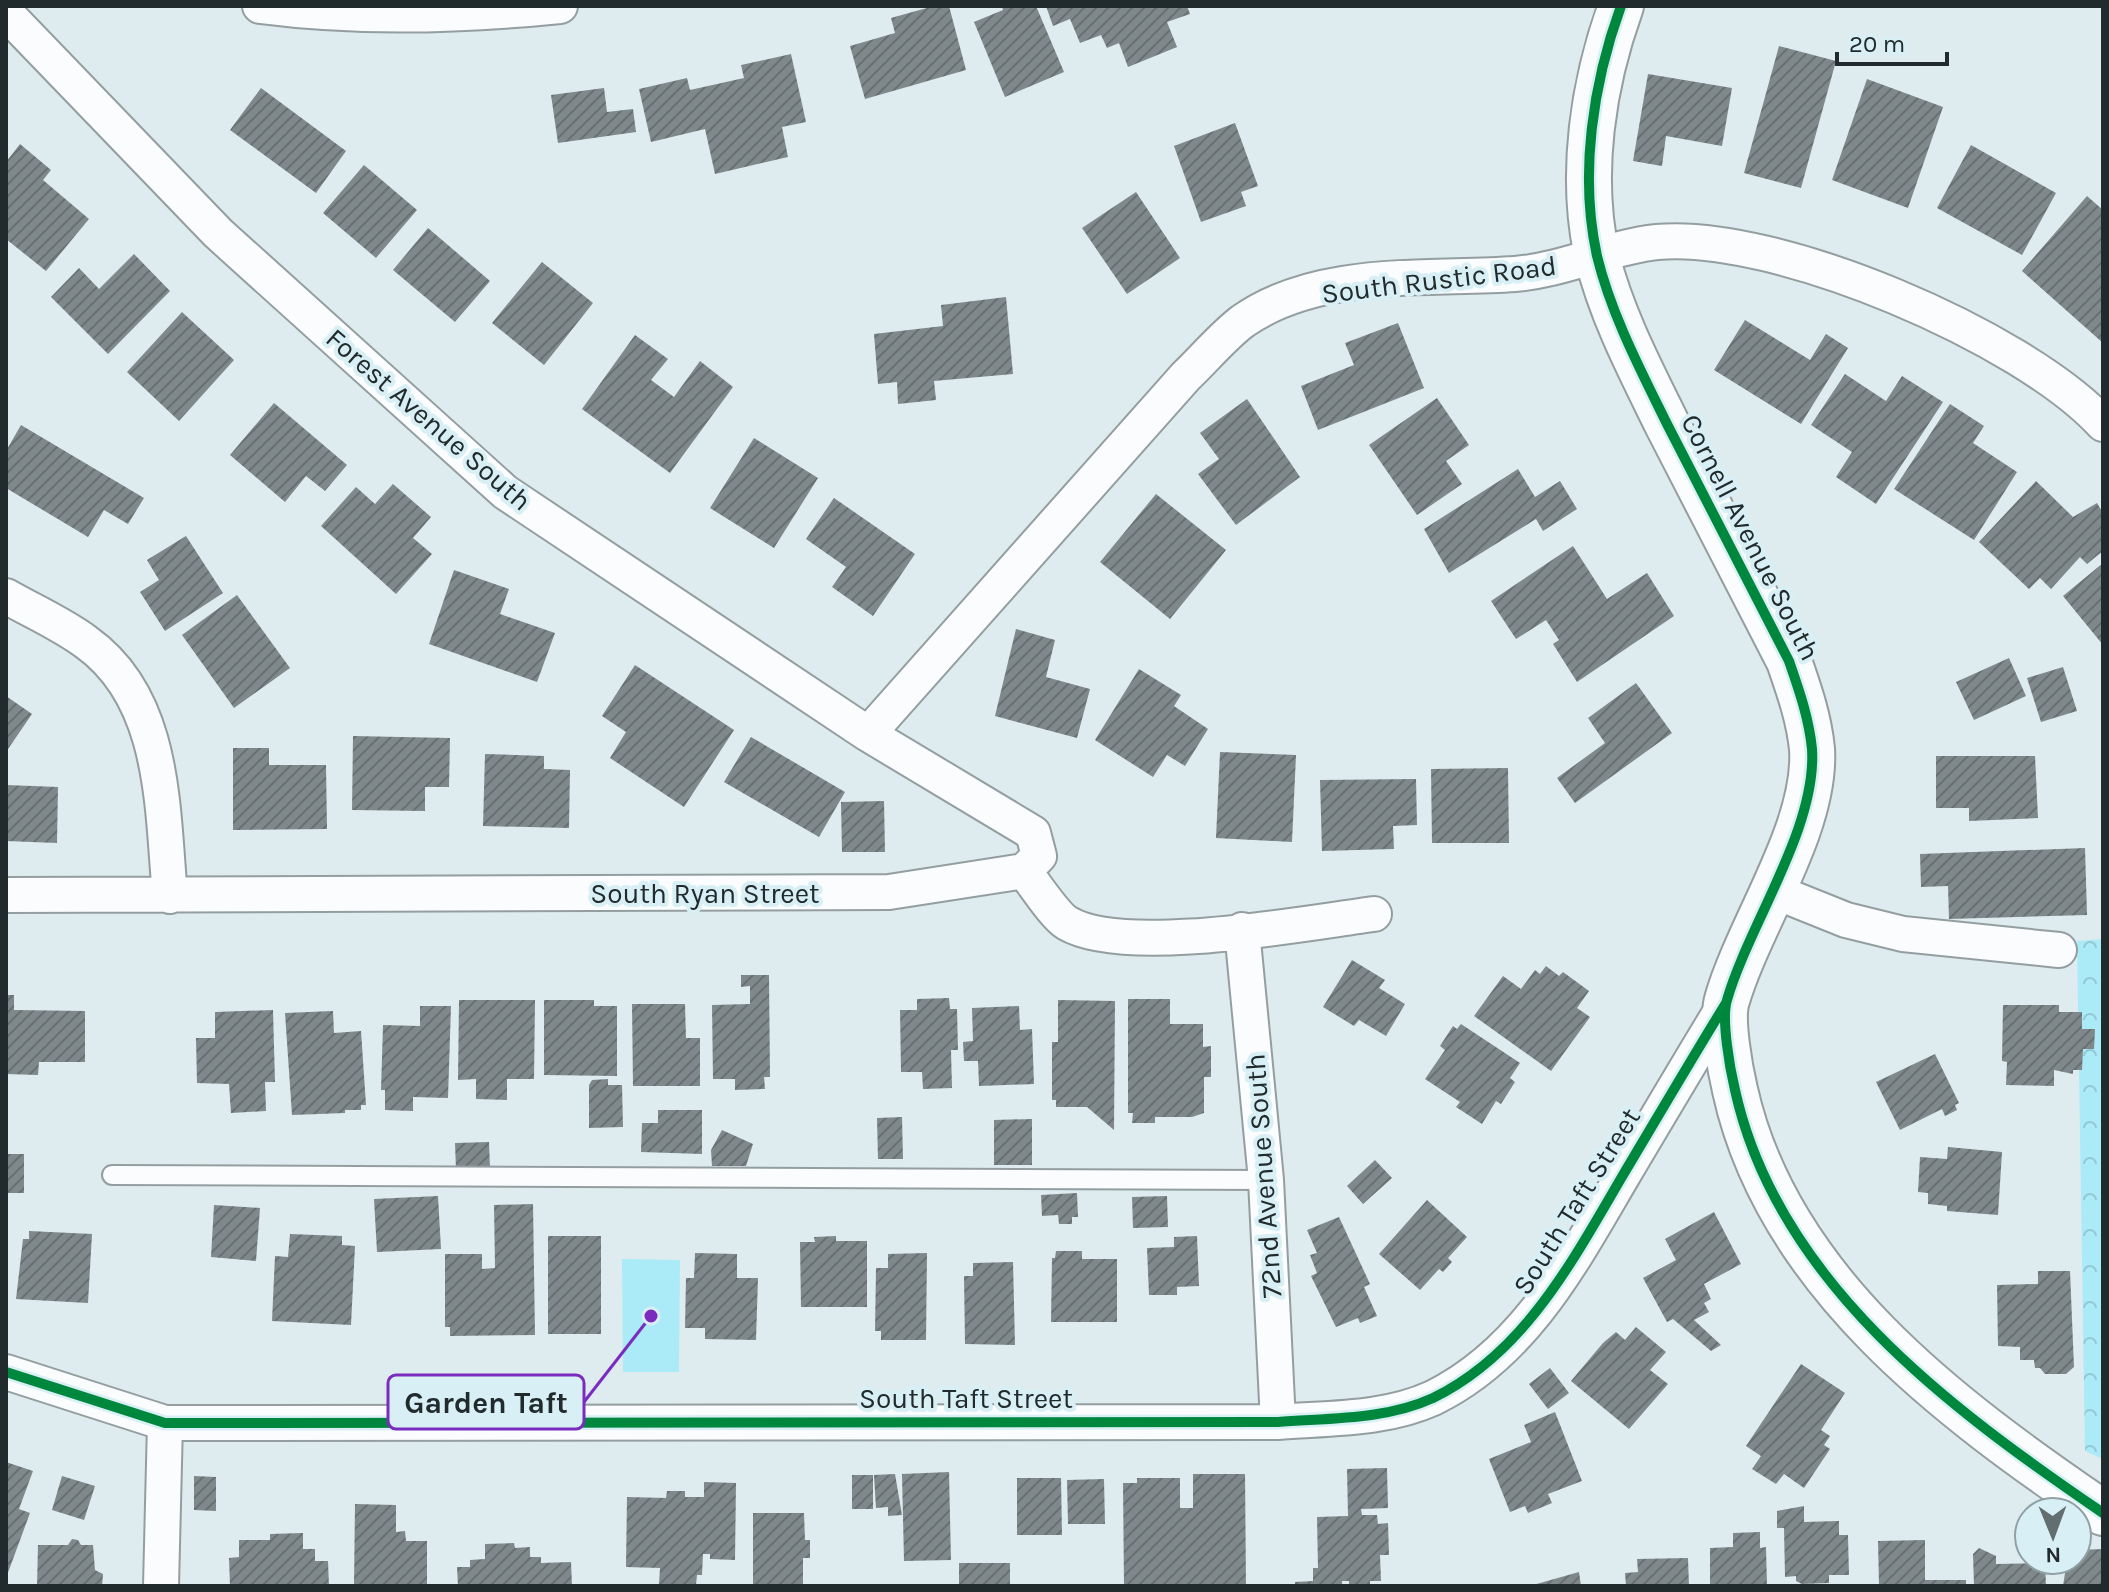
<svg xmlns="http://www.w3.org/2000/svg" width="2109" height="1592" font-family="Karla,sans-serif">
  <defs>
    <pattern id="park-crowns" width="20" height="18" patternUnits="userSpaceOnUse" patternTransform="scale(2)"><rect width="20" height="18" fill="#abeaf7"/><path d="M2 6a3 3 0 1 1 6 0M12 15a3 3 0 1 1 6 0" fill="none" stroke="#93c9d4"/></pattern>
    <pattern id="building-hatch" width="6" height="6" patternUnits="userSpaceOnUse" patternTransform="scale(2)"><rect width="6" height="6" fill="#7f898b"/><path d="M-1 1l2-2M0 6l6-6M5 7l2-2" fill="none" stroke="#687072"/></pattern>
  </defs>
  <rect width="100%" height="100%" fill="#deecef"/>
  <path fill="#abeaf7" d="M622,1259L680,1260L679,1372H623Z"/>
  <path fill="url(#park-crowns)" d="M2103,939V1459L2085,1451L2077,941Z"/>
  <path fill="url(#building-hatch)" d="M934,6H949L966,70L865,99L850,46L895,33L891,18Z
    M1002,6H1036L1064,72L1005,97L974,22L1003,10Z
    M1046,6H1187L1190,14L1167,22L1177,47L1128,67L1119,43L1107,48L1101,35L1080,43L1070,19L1053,26Z
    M1779,46L1836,61L1801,188L1744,173Z
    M791,54L806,122L782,127L788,157L715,174L705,129L651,142L639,89L687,78L690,90L744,78L741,65Z
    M1648,74L1732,88L1722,146L1666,136L1662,166L1633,161Z
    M1867,79L1943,107L1908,208L1832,180Z
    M261,88L346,151L316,193L230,130Z
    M604,88L607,112L633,109L636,132L558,143L551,95Z
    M1235,123L1258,186L1241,192L1246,206L1201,222L1174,146Z
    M20,144L51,170L43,180L89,219L46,271L6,239V162Z
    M1971,145L2056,193L2022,255L1937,208Z
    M364,165L417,210L376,258L323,213Z
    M1136,192L1180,258L1127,294L1082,228Z
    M2087,196L2103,210V343L2022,271Z
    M428,228L490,281L455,322L393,270Z
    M134,254L170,291L108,354L51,297L79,268L99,289Z
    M542,262L593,303L544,365L492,323Z
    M1006,297L1013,374L934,381L936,400L898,404L897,382L878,384L874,334L943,326L941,305Z
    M182,312L234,360L179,421L127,372Z
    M1745,320L1810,360L1826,334L1848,348L1801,424L1714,370Z
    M1398,323L1424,388L1318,430L1301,386L1354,365L1345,343Z
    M635,335L668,359L651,380L674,397L700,361L733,387L670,473L582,409Z
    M1845,374L1886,401L1902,376L1943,402L1876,504L1836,477L1852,452L1811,425Z
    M1437,398L1469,445L1446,461L1462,484L1417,515L1369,445Z
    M1247,399L1300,477L1236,525L1198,474L1219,459L1200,433Z
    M274,403L347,465L325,491L306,476L285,502L230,455Z
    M1950,404L1984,426L1973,443L2017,472L1974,540L1894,489Z
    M21,425L144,498L128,524L104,510L88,537L6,488V451Z
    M754,438L818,478L774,548L710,508Z
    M1518,469L1535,497L1560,481L1577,509L1543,531L1536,519L1449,573L1424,529Z
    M2036,481L2073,517L2097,503L2103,513V551L2087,564L2080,557L2051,589L2040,578L2029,589L1979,542Z
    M393,484L431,517L413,538L432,554L396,594L321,526L356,487L375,504Z
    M1156,494L1226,550L1170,619L1100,562Z
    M834,498L915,554L873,616L832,587L846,567L806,539Z
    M186,536L223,593L165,631L140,592L159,580L147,560Z
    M1573,546L1607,599L1647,573L1674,616L1577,682L1553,644L1559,640L1546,620L1516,639L1491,601Z
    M2103,563V645L2063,596Z
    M454,570L509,589L500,614L555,633L537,682L429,644Z
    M237,595L290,668L234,708L182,635Z
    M1016,629L1055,640L1046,677L1090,689L1077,738L995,716Z
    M2009,658L2026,696L1974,720L1956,682Z
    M635,665L734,730L684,807L610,758L626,732L602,716Z
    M2063,667L2077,711L2041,722L2027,678Z
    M1139,669L1181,695L1174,706L1208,729L1185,766L1167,755L1153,777L1095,740Z
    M1636,683L1672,733L1575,803L1557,778L1605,743L1588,718Z
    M6,696L32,714L6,752Z
    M353,736L450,738L449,787H425V811L352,810Z
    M751,737L845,792L819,837L724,782Z
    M233,748H269V765H326L327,829L233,830Z
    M1220,752L1296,755L1292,842L1216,838Z
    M485,754L544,756V769L570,770L569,828L483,826Z
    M1936,756H2035L2038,818L1969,821V808H1936Z
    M1508,768L1509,843H1432L1431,769Z
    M1416,779L1417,825L1393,826L1394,849L1322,851L1320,780Z
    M6,785L58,787L57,843L6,841Z
    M884,801L885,852H842L841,802Z
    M2085,848L2087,915L1949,919L1948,886L1921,887L1920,854Z
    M1352,960L1385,980L1379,988L1405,1004L1386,1036L1359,1020L1354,1026L1323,1007Z
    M1546,966L1559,976L1563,972L1589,991L1577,1008L1590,1017L1551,1071L1474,1016L1503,976L1521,989L1535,970L1540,974Z
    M741,975H769L770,1077H764L765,1089L735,1090V1079H713L712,1005L750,1004V986L741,987Z
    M6,995H14V1010L85,1011V1062H39L38,1075L6,1074Z
    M949,998L950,1009H957L958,1050H951L952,1088L923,1089L922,1072H901L900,1010H917V999Z
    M1128,999H1170V1024H1203V1047L1211,1046V1077H1204V1113L1192,1117H1155V1123H1132L1133,1113H1128Z
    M459,1000H535L534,1079H507V1100L476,1099V1079L458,1080Z
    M544,1000H594V1006H617V1076L544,1075Z
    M1058,1000L1115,1001L1114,1130L1087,1107H1056V1100H1052V1042H1058Z
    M632,1004H685L686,1038H700V1086H633Z
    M2003,1005H2059V1012H2082V1029H2095L2094,1049H2083L2082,1070H2073V1074L2054,1070V1086L2006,1085L2007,1062L2002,1061Z
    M420,1006H451L448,1098L413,1097V1111L385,1110V1090H381L383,1025L420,1026Z
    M1019,1006L1020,1030L1032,1029L1034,1084L979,1086L978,1061H964L963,1042L973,1041L972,1008Z
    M273,1010L275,1082H265L266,1111L231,1113L229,1084L197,1083L196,1038H215V1012Z
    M333,1011L334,1033L361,1031L366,1105H361V1110H345V1113L292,1115L285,1013Z
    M1461,1024L1520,1063L1510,1078L1515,1082L1501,1104L1496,1101L1482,1124L1456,1107L1460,1102L1425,1079L1445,1050L1440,1046L1453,1026L1457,1029Z
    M1935,1054L1959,1103L1955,1105L1957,1110L1945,1116L1942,1109L1900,1130L1876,1082Z
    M608,1079V1085H622L623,1127L589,1128V1085L592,1080Z
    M658,1110H702V1154L641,1152L642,1123H658Z
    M902,1117L903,1159H878L877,1118Z
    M1032,1119V1165H994V1120Z
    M722,1130L753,1144L746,1166H712L711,1150Z
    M489,1142L490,1169L456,1170L455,1143Z
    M1948,1147L2002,1152L1998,1215L1947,1211V1206L1928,1204V1193L1918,1192L1920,1157L1947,1159Z
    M6,1154H24V1193H6Z
    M1375,1160L1392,1178L1363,1204L1347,1186Z
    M1077,1193L1078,1217H1072V1224H1059L1058,1215L1042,1216L1041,1195Z
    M438,1196L441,1249L377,1252L374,1199Z
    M1167,1196L1168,1227L1133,1228L1132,1197Z
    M1427,1200L1467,1237L1448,1258L1452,1262L1443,1272L1439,1269L1420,1290L1379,1254Z
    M533,1204L535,1335L450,1336V1327H445V1254H482V1269L495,1268L494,1205Z
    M214,1205L260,1208L256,1261L211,1257Z
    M1714,1212L1741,1264L1704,1284L1711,1299L1704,1303L1709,1312L1694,1320L1721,1345L1711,1351L1673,1319L1667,1322L1643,1278L1676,1260L1665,1239Z
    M1339,1217L1370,1284L1364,1287L1377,1316L1360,1323L1358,1318L1336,1327L1311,1276L1317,1273L1310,1255L1317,1253L1307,1230Z
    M29,1231L92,1234L88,1303L16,1299L23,1239H29Z
    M290,1234L342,1236V1245L355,1246L351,1325L272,1321L275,1256L288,1257Z
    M548,1236H601V1334H548Z
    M836,1236V1241H867V1307H801L800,1242H815L814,1237Z
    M1197,1236L1199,1286L1177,1287V1295H1149L1147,1248L1174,1247V1237Z
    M1056,1251H1082V1259H1117V1322H1051L1052,1258H1055Z
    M695,1253L737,1254V1278H758L756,1340L705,1339V1328H685L686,1278H694Z
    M927,1253L926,1340H881V1331H875L876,1268H888V1254Z
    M1013,1262L1015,1345L965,1344L964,1276H973V1263Z
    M2038,1271H2070L2074,1367L2066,1374H2045L2040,1368H2035L2034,1360H2020V1347L1998,1346L1997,1285L2038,1284Z
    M1636,1327L1666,1352L1650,1370L1668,1384L1629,1429L1571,1381L1603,1343L1616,1332L1625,1340Z
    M1801,1364L1845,1393L1821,1430L1830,1436L1824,1445L1830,1449L1804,1488L1784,1474L1776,1484L1752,1469L1761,1456L1746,1446Z
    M1550,1368L1569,1393L1548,1409L1529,1384Z
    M1555,1412L1582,1481L1548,1494L1552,1503L1528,1513L1525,1506L1510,1512L1489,1459L1531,1442L1524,1425Z
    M6,1462L33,1471L19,1509L30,1513L6,1578Z
    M1387,1468L1388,1508L1361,1509L1362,1515H1377L1378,1524L1388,1523L1389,1555H1380L1381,1581H1370V1586H1349V1581H1342V1586H1295V1582L1313,1581V1568H1318L1317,1517L1348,1516L1347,1469Z
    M949,1472L951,1560L904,1561L902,1474Z
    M895,1474L902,1515L888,1516V1507L876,1508L874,1475Z
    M1193,1474H1245L1246,1586H1124L1123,1483H1137V1478H1180V1508H1193Z
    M852,1475H873V1509H852Z
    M62,1476L95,1486L84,1520L52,1510Z
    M194,1476L216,1477V1511L194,1510Z
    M1017,1478H1061L1062,1535H1017Z
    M1104,1479L1105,1524H1068L1067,1480Z
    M704,1482L736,1483L735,1560L710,1559V1554H703L702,1575H697L696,1585L659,1584L660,1568L626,1567L627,1497L666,1498L667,1491H685V1497H704Z
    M355,1504L396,1505V1532L405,1531L406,1541H427V1586H354Z
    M1804,1506V1522L1839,1521V1535H1848L1849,1575H1829V1583L1802,1584L1796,1581V1576L1785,1577L1784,1528H1777V1511Z
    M753,1513H804L805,1540H810V1558H803V1585L753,1586Z
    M1760,1532V1548L1766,1547L1767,1586H1710V1548L1733,1547V1533Z
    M303,1533V1549H315V1561H328L329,1586H230L229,1558L239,1557V1540H270V1534Z
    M72,1539L78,1540L81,1545H93L95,1570L103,1574L102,1586H37L38,1545H68Z
    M1925,1540V1580H1966V1586H1879L1878,1541Z
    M514,1543L515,1548L530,1547V1557H541V1563L571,1562L572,1586H458L457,1567H470V1560L485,1559V1544Z
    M1979,1548L1996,1556V1564L2045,1563L2046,1586H1974L1973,1554Z
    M2103,1549V1586H2063L2067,1560H2077V1550Z
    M1688,1558L1689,1586H1626L1625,1573L1638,1572L1637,1559Z
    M959,1563H1010V1586H959Z
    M1579,1572L1581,1586H1533V1585Z"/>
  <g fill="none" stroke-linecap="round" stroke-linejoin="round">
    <g stroke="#949ea1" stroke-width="22">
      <path id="service" d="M112,1175L1266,1180"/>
    </g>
    <g stroke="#949ea1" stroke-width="38">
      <path id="minor" d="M260,6C359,19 461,16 560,6
        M6,13L218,233L505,492L868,734L1033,833L1039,856L1024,871
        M6,596C32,611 62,624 86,642C166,699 162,809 170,896
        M868,734L1186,376C1205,358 1223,336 1243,321C1319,268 1428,280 1515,274C1564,270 1609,247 1657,242C1776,231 2023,337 2103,424
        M1771,890L1846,920L1903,934L2059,950
        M6,895L889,892L1024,871C1034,883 1054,915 1067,923C1124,957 1305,923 1374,914
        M1242,930L1266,1180L1278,1422
        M6,1372L165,1423L1278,1422C1329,1418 1385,1420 1433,1398C1525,1353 1573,1260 1623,1175C1657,1118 1691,1060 1726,1003
        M161,1586L165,1423"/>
    </g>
    <g stroke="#949ea1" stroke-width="48">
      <path id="tertiary" d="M1621,6C1593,83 1579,174 1597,256C1611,314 1641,371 1667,424C1707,503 1748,582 1789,661C1799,690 1809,718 1812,749C1817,828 1749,924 1727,1000C1721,1019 1730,1069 1735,1090C1777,1281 1949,1408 2103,1513"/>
    </g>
    <use href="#service" stroke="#fafcfd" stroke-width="18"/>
    <use href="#minor" stroke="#fafcfd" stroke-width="34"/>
    <use href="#tertiary" stroke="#fafcfd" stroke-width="44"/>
    <g stroke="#d8f0f5" stroke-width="15">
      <path id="cycleway" d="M1621,6C1593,83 1579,174 1597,256C1611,314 1641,371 1667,424C1707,503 1748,582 1789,661C1799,690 1809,718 1812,749C1817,828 1749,924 1727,1000C1721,1019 1730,1069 1735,1090C1777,1281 1949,1408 2103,1513
        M6,1372L165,1423L1278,1422C1329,1418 1385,1420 1433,1398C1525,1353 1573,1260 1623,1175C1657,1118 1691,1060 1726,1003"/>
    </g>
    <use href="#cycleway" stroke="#00873e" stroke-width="10"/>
  </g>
  <g text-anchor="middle" stroke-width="8" stroke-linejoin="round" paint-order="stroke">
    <g font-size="28" fill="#212a2c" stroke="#d8f0f5">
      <text transform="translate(1439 279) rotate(-7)" y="10">South Rustic Road</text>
      <text transform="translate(429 419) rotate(41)" y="10">Forest Avenue South</text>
      <text transform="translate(1751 537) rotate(63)" y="10">Cornell Avenue South</text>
      <text x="705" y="903">South Ryan Street</text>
      <text transform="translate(1263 1176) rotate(-94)" y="10">72nd Avenue South</text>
      <text transform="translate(1576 1201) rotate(-58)" y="10">South Taft Street</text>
      <text x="966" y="1408">South Taft Street</text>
    </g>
  </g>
  <path fill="none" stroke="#7b2cbf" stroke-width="3" d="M651 1316L584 1402"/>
  <circle fill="#7b2cbf" stroke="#d8f0f5" stroke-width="3" cx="651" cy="1316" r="8"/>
  <rect fill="#d8f0f5" stroke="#7b2cbf" stroke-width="3" x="388" y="1375" width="196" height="54" rx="8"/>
  <g font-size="30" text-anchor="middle" font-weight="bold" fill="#212a2c">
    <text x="486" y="1413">Garden Taft</text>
  </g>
  <rect width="2109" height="1592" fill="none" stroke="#212a2c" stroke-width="16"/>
  <g transform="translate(2053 1536) rotate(179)"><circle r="38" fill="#d8f0f5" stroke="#8fa1a5" stroke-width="2"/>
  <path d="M0-6L14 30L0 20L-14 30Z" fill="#636e70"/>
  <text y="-12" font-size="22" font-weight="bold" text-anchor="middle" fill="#212a2c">N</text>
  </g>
  <path d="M1837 52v12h110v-12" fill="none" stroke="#212a2c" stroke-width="4"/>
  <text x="1849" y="52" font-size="24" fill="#212a2c" stroke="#d8f0f5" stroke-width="6" paint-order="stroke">20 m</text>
</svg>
